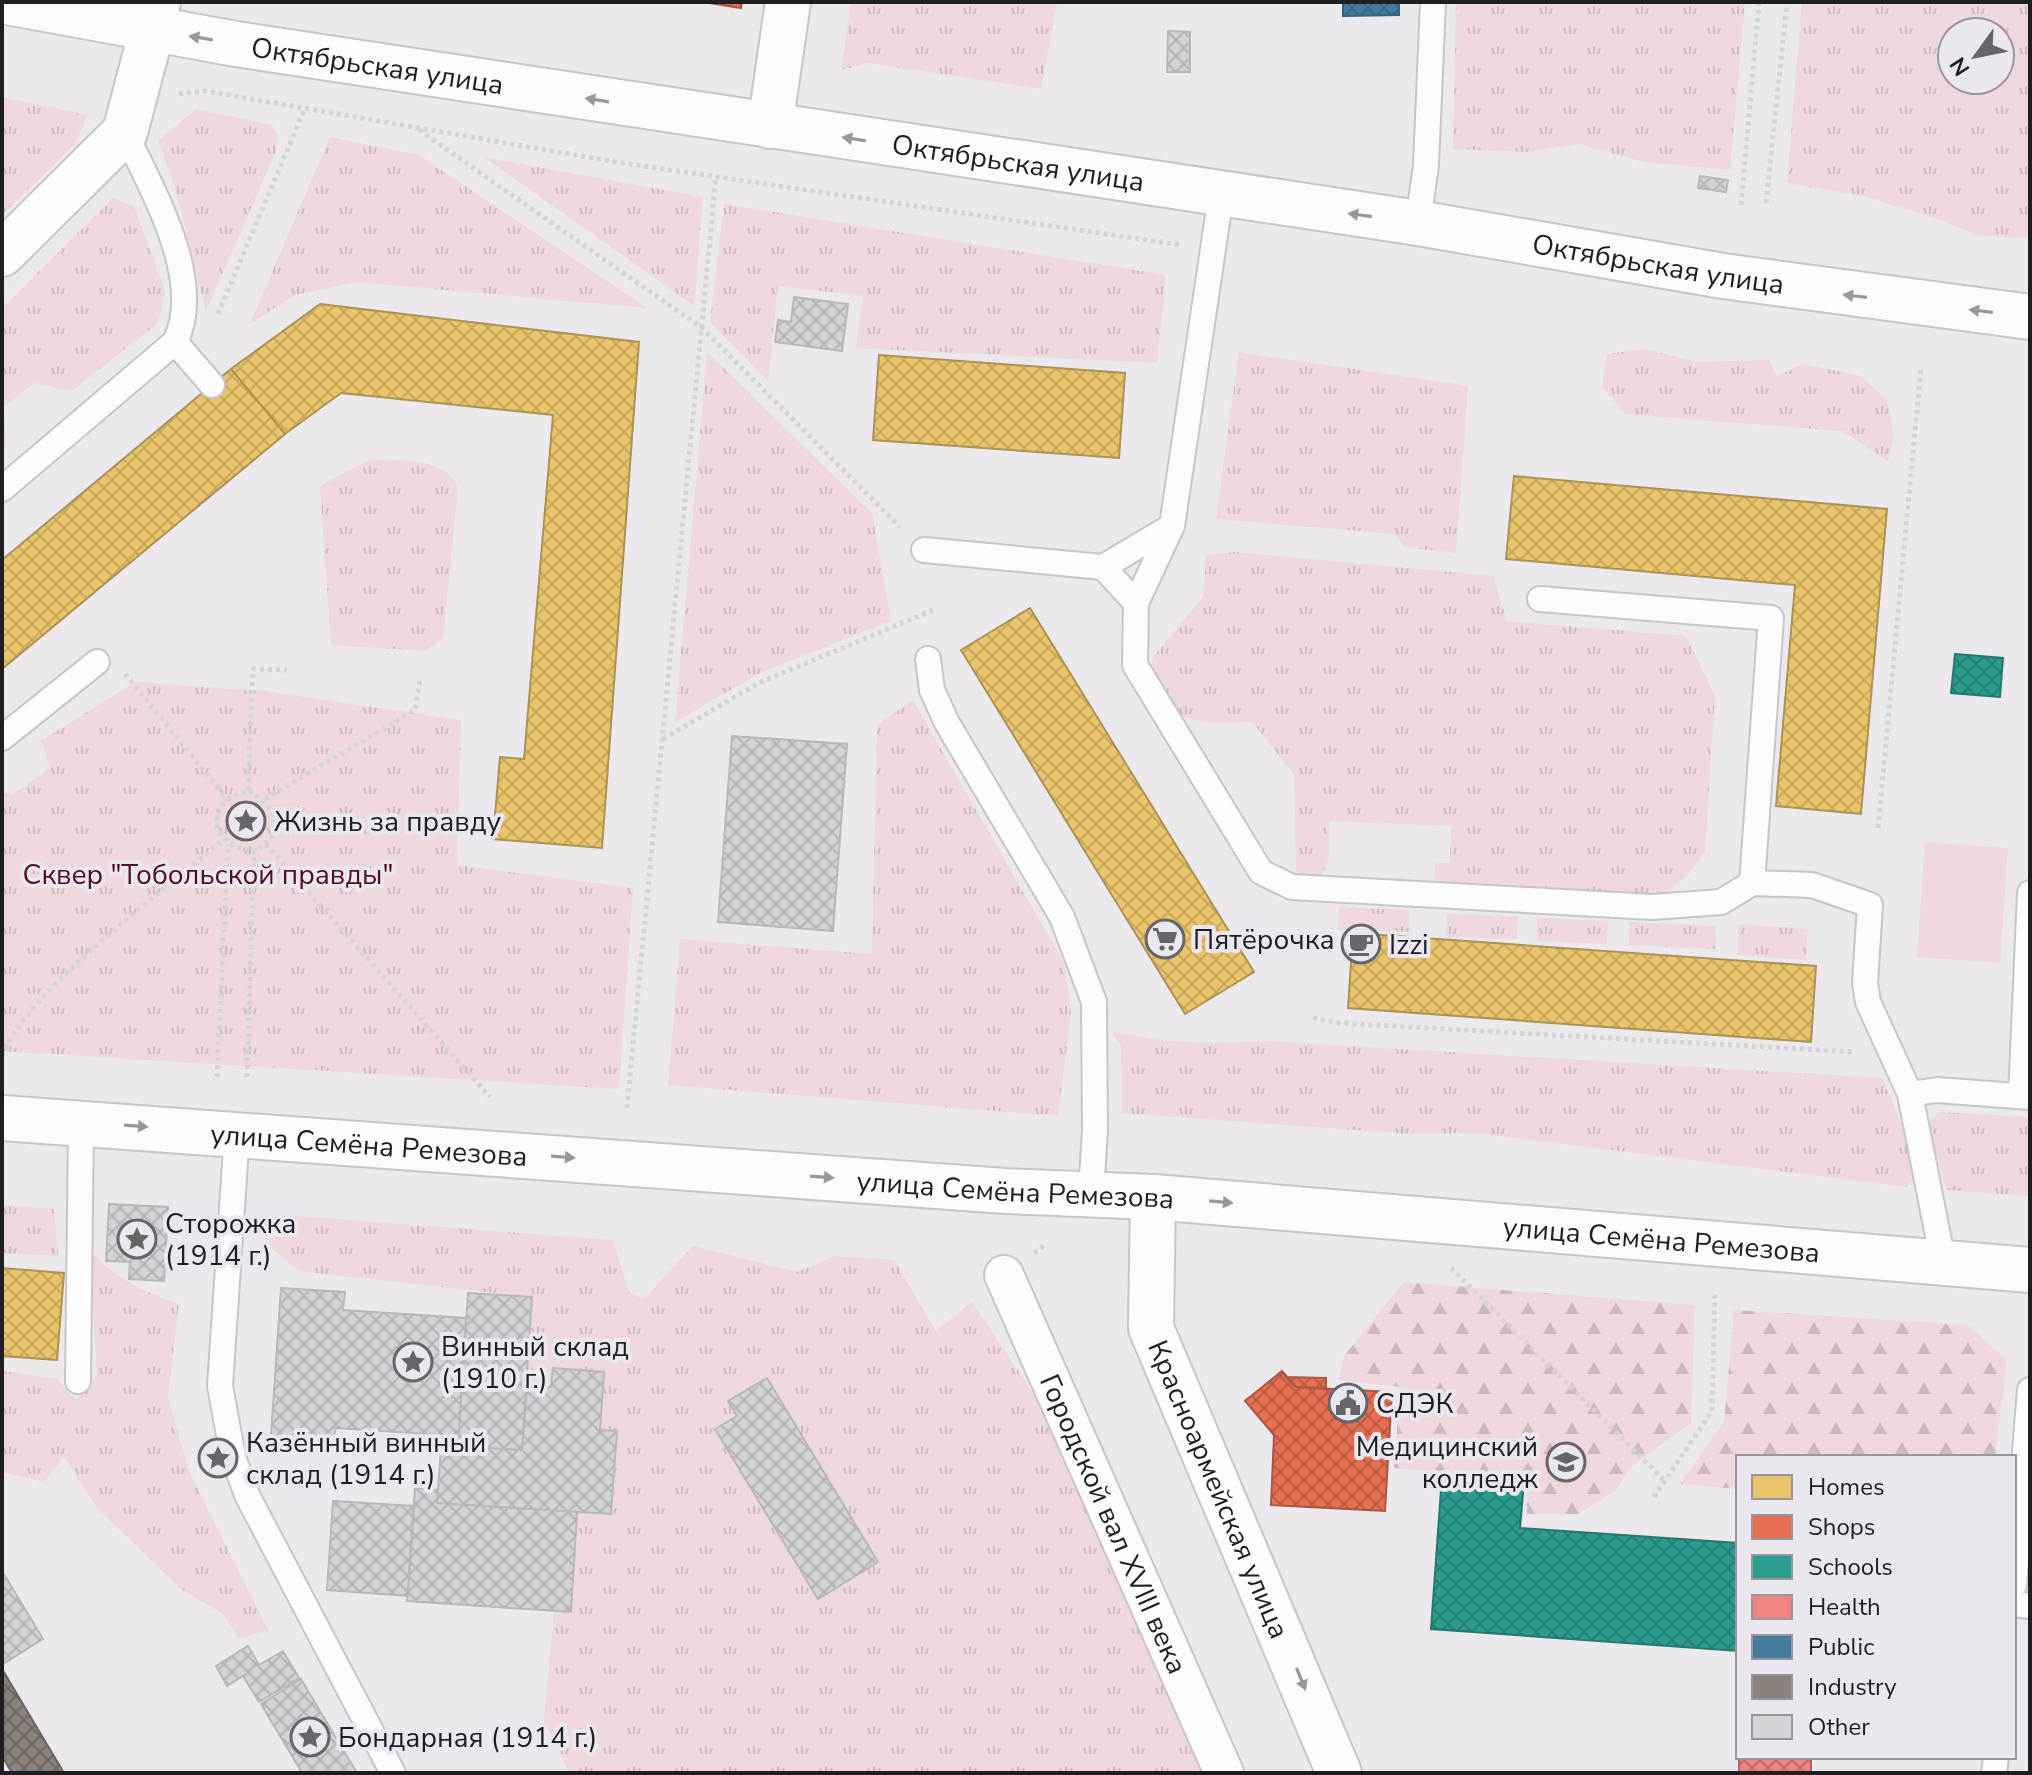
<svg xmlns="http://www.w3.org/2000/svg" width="2032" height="1775" font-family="'Nunito Sans',sans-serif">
  <defs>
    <pattern id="grass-tufts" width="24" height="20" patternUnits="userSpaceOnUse" patternTransform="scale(2)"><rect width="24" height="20" fill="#eed8de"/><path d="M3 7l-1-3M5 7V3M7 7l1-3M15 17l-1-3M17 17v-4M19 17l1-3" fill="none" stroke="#ccb9be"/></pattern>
    <pattern id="forest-firs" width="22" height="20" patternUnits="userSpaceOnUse" patternTransform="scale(2)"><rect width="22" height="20" fill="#eed8de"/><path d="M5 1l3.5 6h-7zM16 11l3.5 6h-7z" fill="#ccb9be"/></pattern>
    <pattern id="homes-cross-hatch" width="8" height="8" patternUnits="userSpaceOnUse" patternTransform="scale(2)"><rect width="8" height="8" fill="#e9c46a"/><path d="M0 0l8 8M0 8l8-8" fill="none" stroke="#c7a85c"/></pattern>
    <pattern id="shops-cross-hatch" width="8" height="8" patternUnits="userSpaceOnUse" patternTransform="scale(2)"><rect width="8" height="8" fill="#e76f51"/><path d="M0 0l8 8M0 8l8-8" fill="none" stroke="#bb5b43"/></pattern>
    <pattern id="schools-cross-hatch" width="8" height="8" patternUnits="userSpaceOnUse" patternTransform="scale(2)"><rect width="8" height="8" fill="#2a9d8f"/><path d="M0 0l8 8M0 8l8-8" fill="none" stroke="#237f74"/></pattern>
    <pattern id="health-cross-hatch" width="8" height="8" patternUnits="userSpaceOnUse" patternTransform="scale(2)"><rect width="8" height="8" fill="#f28482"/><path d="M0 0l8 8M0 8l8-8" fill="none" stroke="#c36b6a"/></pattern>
    <pattern id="public-cross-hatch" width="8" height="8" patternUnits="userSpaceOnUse" patternTransform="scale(2)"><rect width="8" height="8" fill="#457b9d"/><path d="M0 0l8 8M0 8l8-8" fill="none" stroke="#396480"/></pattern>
    <pattern id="industry-cross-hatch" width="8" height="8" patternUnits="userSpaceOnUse" patternTransform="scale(2)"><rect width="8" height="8" fill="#8a817c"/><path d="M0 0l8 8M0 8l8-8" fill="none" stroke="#706965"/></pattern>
    <pattern id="building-cross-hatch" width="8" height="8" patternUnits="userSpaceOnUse" patternTransform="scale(2)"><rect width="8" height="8" fill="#d3d3d6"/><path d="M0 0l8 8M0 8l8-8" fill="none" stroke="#b5b5b7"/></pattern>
  </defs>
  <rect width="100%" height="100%" fill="#ebe9ed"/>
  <path fill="url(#grass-tufts)" fill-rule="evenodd" d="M851,2H1057L1041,89L868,63L841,70Z
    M1456,2H1745L1730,170L1643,162L1580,144L1526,152L1453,149Z
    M1802,2H2030V238L1978,236L1944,221L1867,197L1787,183ZM1952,32H2000V80H1952Z
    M2,97L87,115L76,143L2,215Z
    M196,109L272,125L278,136L277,149L206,311L174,184L158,141Z
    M330,137L419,155L647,308L357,282L295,295L250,324Z
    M484,157L703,197L694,306Z
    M113,198L134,206L165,291L158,323L72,391L34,383L4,407L6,446L2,450V308Z
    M724,204L1166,275L1157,363L856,348L863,296L778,286L768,381L710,322Z
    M1643,349L1698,362L1769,360L1777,377L1802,364L1861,376L1887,400L1894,436L1888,461L1842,431L1625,414L1602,387L1607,354Z
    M707,352L872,513L891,621L762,672L675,722Z
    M1239,352L1468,386L1456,553L1404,547L1395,534L1216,519Z
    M371,459C400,462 449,456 458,489L444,629L442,639L425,651L331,645L320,486Z
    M1234,552L1493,576L1507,621L1686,636L1715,695L1705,852L1687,876L1665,894L1434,883L1435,863H1450L1451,826L1329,821C1327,843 1336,872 1311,880L1296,871L1294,774L1252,722L1216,723L1179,717C1165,699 1143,680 1154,656L1203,597L1206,555Z
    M135,682L264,691L461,720L457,865L633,888L619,1089L2,1051V792L13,794L50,768L41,741Z
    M913,700L1064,963L1071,1012L1058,1116L668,1085L680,939L872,954L877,725Z
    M1339,907L1410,910L1409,932L1338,930Z
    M1447,914L1518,916L1517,939L1446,937Z
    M1537,918L1608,921L1607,944L1537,941Z
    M1630,922L1716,926L1715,949L1629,945Z
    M1739,924L1808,929L1806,960L1737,955Z
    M1111,1031C1163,1044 1211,1044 1265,1041L1882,1078L1904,1130L1914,1179L1906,1187L1474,1133L1409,1134L1122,1113L1121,1046Z
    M1939,1112L2030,1117V1196L1946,1190L1928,1122Z
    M2,1205L54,1209L58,1256L2,1253Z
    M282,1215L613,1240L629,1293L644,1299L693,1246L797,1272L835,1256L894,1260L936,1331L972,1302L1054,1424L1211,1773H570L544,1721L554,1610L571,1611L577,1512L611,1514L617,1432L600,1430L604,1372L553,1368L551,1387L527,1386L532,1297L298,1271L267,1244ZM767,1378L878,1562L818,1599L715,1430L737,1416L728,1401Z
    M90,1249C112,1278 145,1292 179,1304L168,1398L189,1471L268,1630L239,1638L223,1614L182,1590L98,1509L64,1457L44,1482L2,1472V1371L57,1379L76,1400L97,1375Z"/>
  <path fill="url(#forest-firs)" d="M1404,1282L1695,1305L1691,1423L1632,1466L1615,1491L1578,1514H1527V1479L1394,1468L1400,1387L1339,1380L1344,1356Z
    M1734,1310L1968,1325L2007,1360L1995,1457H1738V1489L1680,1484L1724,1422Z"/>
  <path fill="#eed8de" d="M1925,842L2008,848L2000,963L1917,957Z"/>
  <path fill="url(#homes-cross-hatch)" stroke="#ac9254" stroke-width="2" d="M320,304L639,342L602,848L493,839L500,757L524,759L553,415L341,393L285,434L231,369Z
    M879,355L1125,373L1119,458L873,440Z
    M231,369L285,434L2,669V560Z
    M1514,476L1887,509L1861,814L1776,806L1795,585L1506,559Z
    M1030,608L1254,972L1185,1014L961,650Z
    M1353,933L1816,966L1811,1042L1348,1008Z
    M2,1268L64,1273L57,1360L2,1356Z"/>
  <path fill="url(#shops-cross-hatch)" stroke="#ab5743" stroke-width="2" d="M703,2H742L741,8Z
    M1282,1371L1296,1387L1392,1392L1385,1511L1271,1505L1274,1435L1245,1401Z
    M1286,1377L1326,1378V1389L1296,1387Z"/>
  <path fill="url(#schools-cross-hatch)" stroke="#27776e" stroke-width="2" d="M1955,654L2003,658L2000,697L1951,693Z
    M1442,1476L1524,1482L1520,1528L1738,1543V1651L1431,1629Z"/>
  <path fill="url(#health-cross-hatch)" stroke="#b36565" stroke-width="2" d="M1739,1757H1811V1773H1739Z"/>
  <path fill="url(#public-cross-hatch)" stroke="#3a5f78" stroke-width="2" d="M1343,2H1399V15L1343,16Z"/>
  <path fill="url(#industry-cross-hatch)" stroke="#6a6361" stroke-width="2" d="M2,1669L64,1773H12L2,1756Z"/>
  <path fill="url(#building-cross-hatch)" stroke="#b7b7ba" stroke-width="2" d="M1168,31L1190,32V72H1167Z
    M1700,176L1728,180L1726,192L1698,188Z
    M794,297L848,304L842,351L775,342L778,320L791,322Z
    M732,736L847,744L833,931L718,922Z
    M109,1204L168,1207L164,1281L129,1279L130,1262L106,1261Z
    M281,1288L345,1292L343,1310L466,1318L459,1436L335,1428L334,1454L270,1450Z
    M468,1293L532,1297L522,1450L458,1446Z
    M553,1368L604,1372L600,1430L617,1431L611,1514L437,1503L442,1435L459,1436L458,1446L522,1450L527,1386L551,1387Z
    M767,1378L878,1562L818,1599L715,1429L737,1416L728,1401Z
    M415,1488L438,1490L437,1503L577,1512L571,1612L407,1601Z
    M333,1501L414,1506L408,1596L327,1590Z
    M2,1571L43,1639L3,1664L2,1662Z
    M248,1646L259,1665L283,1651L299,1678L259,1702L243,1676L227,1686L216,1666Z
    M301,1679L357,1773H302L298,1766L261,1704Z"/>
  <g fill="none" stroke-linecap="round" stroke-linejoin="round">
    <g stroke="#c6c5c8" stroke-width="28">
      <path id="service" d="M1221,195L1172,526L1136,603L1135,665L1261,872L1292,887L1652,907L1721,902L1752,883L1812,885L1870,905L1865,983L1868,1002L1910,1094L1943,1261
        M1418,223L1426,165L1433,2
        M175,342L212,385
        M2,489L175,342C206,280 151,189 125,132
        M924,550L1103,567L1172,526
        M1103,567L1136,603
        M1540,599L1771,618L1752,883
        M928,659L932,690L947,723L1062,917L1094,1002L1095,1130L1091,1193
        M2,738L97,662
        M1910,1094L1937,1090L2030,1097
        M2021,1096L2030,893
        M237,1133L220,1386L233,1457L248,1497L393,1773
        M78,1381L81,1123
        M2014,1585L2030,1390
        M2014,1604L2030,1606
        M1994,1773L1996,1757"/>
    </g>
    <g stroke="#c6c5c8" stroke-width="42">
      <g id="pedestrian">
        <path id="s1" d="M1004,1275L1224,1773"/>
      </g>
    </g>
    <g stroke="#c6c5c8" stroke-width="48">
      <g id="minor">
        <path d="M770,126L788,2"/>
        <path d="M2,254L125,132L152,30"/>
        <path id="s2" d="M1153,1197L1151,1328L1339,1773"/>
      </g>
    </g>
    <g stroke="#c6c5c8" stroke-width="48">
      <path id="secondary" d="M152,30L158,2"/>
    </g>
    <g stroke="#c6c5c8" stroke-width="48">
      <g id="primary">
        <path id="s3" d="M7,2L236,44L1418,223L1723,276L2030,317"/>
        <path id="s4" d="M2,1118L1005,1191L1153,1197L2030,1270"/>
      </g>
    </g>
    <path stroke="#d3d3d4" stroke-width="5" stroke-dasharray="4 4" stroke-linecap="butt" d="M179,94L205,91L616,162L1181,245
      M419,130L702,328L900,527
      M1766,203L1787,2
      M1741,205L1759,2
      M218,314L305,108
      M125,674L228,800
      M663,739L759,683L933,610
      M248,790L253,669L287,670
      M265,799L415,710L420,679
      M1878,828L1921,367
      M266,844L490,1097
      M1313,1018L1339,1023L1856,1052
      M2,1056C25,993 168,887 223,840
      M217,1077L228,844
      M247,1077L254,850C233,851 207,833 220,808C225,798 239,795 248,790C276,806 291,833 254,850
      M627,1108L716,176
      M1034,1253L1046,1244
      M1451,1268L1665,1481
      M1654,1497L1712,1411L1715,1295"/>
    <use href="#service" stroke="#fcfcfc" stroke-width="24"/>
    <use href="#pedestrian" stroke="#fcfcfc" stroke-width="38"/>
    <use href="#minor" stroke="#fcfcfc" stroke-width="44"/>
    <use href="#secondary" stroke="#fcfcfc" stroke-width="44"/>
    <use href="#primary" stroke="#fcfcfc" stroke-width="44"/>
  </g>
  <defs><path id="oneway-solid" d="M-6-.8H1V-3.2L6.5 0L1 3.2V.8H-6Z" transform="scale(2)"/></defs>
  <g fill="#999899">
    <use href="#oneway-solid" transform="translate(201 38) rotate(-171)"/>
    <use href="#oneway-solid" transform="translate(597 100) rotate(-171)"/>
    <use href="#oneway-solid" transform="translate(854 139) rotate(-171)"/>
    <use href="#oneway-solid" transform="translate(1360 215) rotate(-172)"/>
    <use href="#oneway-solid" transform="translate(1855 296) rotate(-173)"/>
    <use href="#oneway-solid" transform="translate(1981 311) rotate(-173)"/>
    <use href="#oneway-solid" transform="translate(136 1126) rotate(4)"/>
    <use href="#oneway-solid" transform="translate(563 1157) rotate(4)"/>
    <use href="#oneway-solid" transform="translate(822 1177) rotate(4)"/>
    <use href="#oneway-solid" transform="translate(1221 1202) rotate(5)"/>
    <use href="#oneway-solid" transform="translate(1301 1679) rotate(68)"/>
  </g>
  <defs>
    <g id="sight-ring" transform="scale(2)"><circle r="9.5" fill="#eae7ef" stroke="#666568" stroke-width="1.5"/><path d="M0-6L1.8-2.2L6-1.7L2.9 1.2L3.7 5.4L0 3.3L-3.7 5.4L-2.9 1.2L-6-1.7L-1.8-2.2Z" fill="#666568"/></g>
    <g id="supermarket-ring" transform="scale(2)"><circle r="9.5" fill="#eae7ef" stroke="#666568" stroke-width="1.5"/><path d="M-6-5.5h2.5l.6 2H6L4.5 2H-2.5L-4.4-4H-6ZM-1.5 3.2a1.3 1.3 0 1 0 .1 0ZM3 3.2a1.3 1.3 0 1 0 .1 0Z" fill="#666568"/></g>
    <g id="cafe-ring" transform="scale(2)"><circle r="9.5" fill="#eae7ef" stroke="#666568" stroke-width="1.5"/><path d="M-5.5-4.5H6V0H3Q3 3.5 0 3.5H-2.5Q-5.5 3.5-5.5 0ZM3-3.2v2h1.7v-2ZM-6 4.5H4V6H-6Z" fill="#666568"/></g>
    <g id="civic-ring" transform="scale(2)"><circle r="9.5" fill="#eae7ef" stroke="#666568" stroke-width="1.5"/><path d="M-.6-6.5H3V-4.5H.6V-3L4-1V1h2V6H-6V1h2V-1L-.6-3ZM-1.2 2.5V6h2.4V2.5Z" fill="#666568"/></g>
    <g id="university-ring" transform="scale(2)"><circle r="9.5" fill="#eae7ef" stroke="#666568" stroke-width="1.5"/><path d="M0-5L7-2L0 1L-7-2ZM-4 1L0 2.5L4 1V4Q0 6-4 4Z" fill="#666568"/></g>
  </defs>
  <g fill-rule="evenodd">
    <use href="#sight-ring" x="246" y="821"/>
    <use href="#supermarket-ring" x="1165" y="939"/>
    <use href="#cafe-ring" x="1361" y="944"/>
    <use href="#sight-ring" x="137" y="1239"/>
    <use href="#sight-ring" x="413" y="1362"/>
    <use href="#civic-ring" x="1348" y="1403"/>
    <use href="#sight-ring" x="218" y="1458"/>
    <use href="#university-ring" x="1566" y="1462"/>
    <use href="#sight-ring" x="310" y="1737"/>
  </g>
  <g text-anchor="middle" stroke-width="8" stroke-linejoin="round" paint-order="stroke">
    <g font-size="28" fill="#1f1e21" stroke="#eae7ef">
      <text dy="10" stroke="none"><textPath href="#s3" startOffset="376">Октябрьская улица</textPath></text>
      <text dy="10" stroke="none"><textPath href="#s3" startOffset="1024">Октябрьская улица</textPath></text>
      <text dy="10" stroke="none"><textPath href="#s3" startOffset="1672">Октябрьская улица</textPath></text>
      <text dy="10" stroke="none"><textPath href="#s4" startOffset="368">улица Семёна Ремезова</textPath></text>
      <text dy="10" stroke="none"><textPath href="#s4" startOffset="1016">улица Семёна Ремезова</textPath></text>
      <text dy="10" stroke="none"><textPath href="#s4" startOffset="1664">улица Семёна Ремезова</textPath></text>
      <text dy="10" stroke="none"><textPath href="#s2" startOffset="306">Красноармейская улица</textPath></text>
      <text dy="10" stroke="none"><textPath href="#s1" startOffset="272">Городской вал XVIII века</textPath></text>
    </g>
    <g font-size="28" fill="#1f1e21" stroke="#eae7ef" text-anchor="start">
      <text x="274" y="831">Жизнь за правду</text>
      <text x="1193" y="949">Пятёрочка</text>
      <text x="1389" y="954">Izzi</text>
      <text x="165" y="1233">Сторожка<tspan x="165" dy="32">(1914 г.)</tspan></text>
      <text x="441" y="1356">Винный склад<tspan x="441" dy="32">(1910 г.)</tspan></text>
      <text x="1376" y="1413">СДЭК</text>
      <text x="246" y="1452">Казённый винный<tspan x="246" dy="32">склад (1914 г.)</tspan></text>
      <text x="1538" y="1456" text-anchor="end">Медицинский<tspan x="1538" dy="32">колледж</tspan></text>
      <text x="338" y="1747">Бондарная (1914 г.)</text>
    </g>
    <g font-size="28" fill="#510e25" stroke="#eae7ef">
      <text x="208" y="884">Сквер "Тобольской правды"</text>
    </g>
  </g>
  <rect width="2032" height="1775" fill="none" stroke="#1f1e21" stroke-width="8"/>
  <rect x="1736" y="1455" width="280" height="304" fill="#eae7ef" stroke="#99979d" stroke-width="2"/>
  <rect x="1752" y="1475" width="40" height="24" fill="#e9c46a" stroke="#99979d" stroke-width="2"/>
  <text x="1808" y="1495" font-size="24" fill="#1f1e21">Homes</text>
  <rect x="1752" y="1515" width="40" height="24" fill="#e76f51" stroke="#99979d" stroke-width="2"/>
  <text x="1808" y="1535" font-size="24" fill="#1f1e21">Shops</text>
  <rect x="1752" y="1555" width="40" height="24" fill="#2a9d8f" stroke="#99979d" stroke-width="2"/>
  <text x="1808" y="1575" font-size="24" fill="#1f1e21">Schools</text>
  <rect x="1752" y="1595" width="40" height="24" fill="#f28482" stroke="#99979d" stroke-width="2"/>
  <text x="1808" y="1615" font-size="24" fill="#1f1e21">Health</text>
  <rect x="1752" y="1635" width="40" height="24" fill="#457b9d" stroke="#99979d" stroke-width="2"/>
  <text x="1808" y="1655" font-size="24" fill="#1f1e21">Public</text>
  <rect x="1752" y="1675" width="40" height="24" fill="#8a817c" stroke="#99979d" stroke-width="2"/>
  <text x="1808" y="1695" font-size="24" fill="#1f1e21">Industry</text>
  <rect x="1752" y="1715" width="40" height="24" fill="#d3d3d6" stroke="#99979d" stroke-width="2"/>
  <text x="1808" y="1735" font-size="24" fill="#1f1e21">Other</text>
  <g transform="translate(1976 56) rotate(237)"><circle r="38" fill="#eae7ef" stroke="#99979d" stroke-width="2"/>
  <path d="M0-6L14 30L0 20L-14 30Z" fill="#666568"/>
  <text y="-12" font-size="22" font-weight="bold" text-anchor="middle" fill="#1f1e21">N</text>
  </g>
</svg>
